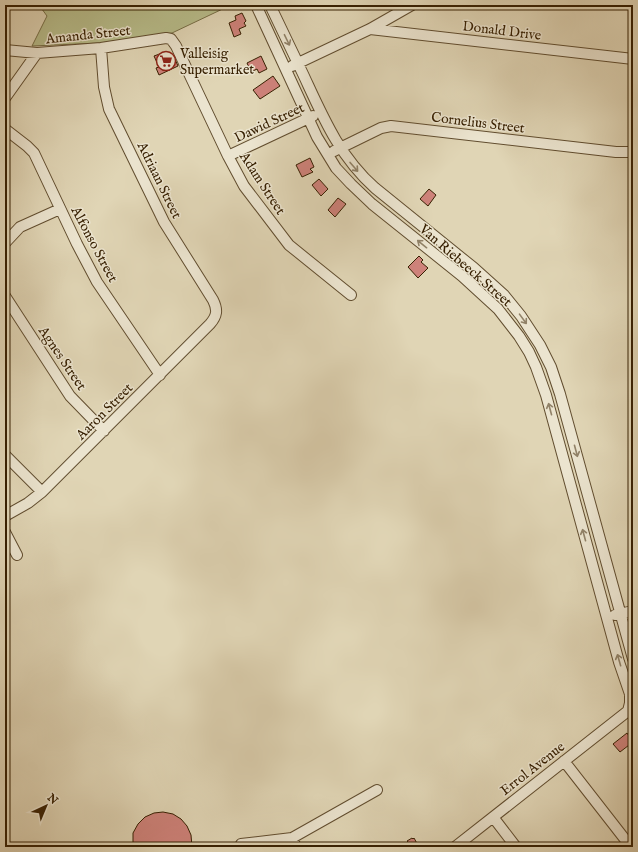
<svg xmlns="http://www.w3.org/2000/svg" width="638" height="852" font-family="'IM FELL English',serif">
  <rect width="100%" height="100%" fill="#e0d5b5"/>
  <filter id="stains"><feTurbulence type="fractalNoise" baseFrequency=".005" numOctaves="4"/><feColorMatrix values="0 0 0 0 .2 0 0 0 0 .09 0 0 0 0 .02 0 0 0 .5 -.17"/></filter>
  <radialGradient id="worn" r=".72"><stop offset=".6" stop-color="#630" stop-opacity="0"/><stop offset="1" stop-color="#630" stop-opacity=".3"/></radialGradient>
  <path fill="#b7bc8a" stroke="#776e46" d="M39,5H231L172,33L100,43L32,46L47,16Z"/>
  <path fill="#ce827a" stroke="#372002" d="M242,13L246,21L244,23L246,26L239,29L241,34L234,37L229,23L236,20L235,16Z
    M165,52L174,57L178,66L159,75L156,68L159,67L154,56Z
    M261,56L267,69L259,73L257,69L251,72L247,63Z
    M273,76L280,86L260,99L253,90Z
    M310,158L314,167L310,169L313,172L302,177L296,165Z
    M319,179L328,189L321,196L312,185Z
    M429,189L436,195L428,206L420,199Z
    M338,198L346,204L335,217L328,210Z
    M419,256L423,260L421,262L428,268L418,278L408,267Z
    M627,733L633,742L620,752L613,744Z
    M163,812L173,814L181,819L187,826L191,835L192,847H133V833L138,824L145,817L154,813Z
    M412,838L413,839L414,838L419,847H401L409,843L407,841Z"/>
  <g fill="none" stroke-linecap="round" stroke-linejoin="round">
    <g stroke="#614d2f" stroke-width="12">
      <path id="minor" d="M256,5L317,137L336,168L351,184L372,204L462,276L498,309L519,336L529,352L536,367L546,395L619,662L630,694V703L628,711
        M270,5C281,28 292,51 303,74C323,117 339,156 375,188L474,268L504,295L521,316L540,345L551,367L560,394L633,659
        M370,29L633,59
        M5,50L37,53L101,48L166,38L171,39L176,46L228,156L244,186L289,245L351,295
        M292,66L370,29L412,5
        M5,98L37,53
        M5,129L27,146L34,153L77,244L97,282L160,375
        M334,151L381,128L391,126L616,152H633
        M228,156L313,116
        M5,243L20,227L60,209
        M5,296L70,396L104,431
        M5,455L42,492
        M5,516L28,503L42,492L210,324C217,316 218,310 213,300L164,222L109,109L104,87L101,48
        M5,532L17,555
        M615,615L633,611
        M564,761L631,847
        M493,817L516,847
        M292,838L296,847
        M241,844L292,838L377,790
        M455,847L633,707"/>
    </g>
    <use href="#minor" stroke="#ebe4cf" stroke-width="10"/>
  </g>
  <defs><path id="oneway-shaft" d="M-6 0H5M1.5-3L5.5 0L1.5 3" fill="none" stroke-width="1.6" stroke-linecap="round" stroke-linejoin="round"/></defs>
  <g stroke="#918268">
    <use href="#oneway-shaft" transform="translate(287 40) rotate(64)"/>
    <use href="#oneway-shaft" transform="translate(354 167) rotate(49)"/>
    <use href="#oneway-shaft" transform="translate(422 244) rotate(-141)"/>
    <use href="#oneway-shaft" transform="translate(523 319) rotate(54)"/>
    <use href="#oneway-shaft" transform="translate(550 409) rotate(-105)"/>
    <use href="#oneway-shaft" transform="translate(576 451) rotate(75)"/>
    <use href="#oneway-shaft" transform="translate(584 535) rotate(-105)"/>
    <use href="#oneway-shaft" transform="translate(619 660) rotate(-106)"/>
  </g>
  <defs>
    <g id="supermarket-ring" transform="scale(1)"><circle r="9.5" fill="#ebe4cf" stroke="#8f2418" stroke-width="1.5"/><path d="M-6-5.5h2.5l.6 2H6L4.5 2H-2.5L-4.4-4H-6ZM-1.5 3.2a1.3 1.3 0 1 0 .1 0ZM3 3.2a1.3 1.3 0 1 0 .1 0Z" fill="#8f2418"/></g>
  </defs>
  <g fill-rule="evenodd">
    <use href="#supermarket-ring" x="166" y="61"/>
  </g>
  <g text-anchor="middle" stroke-width="3" stroke-linejoin="round" paint-order="stroke">
    <g font-size="14" fill="#372002" stroke="#ebe4cf">
      <text transform="translate(502 30) rotate(7)" y="5">Donald Drive</text>
      <text transform="translate(88 34) rotate(-6)" y="5">Amanda Street</text>
      <text transform="translate(269 122) rotate(-25)" y="5">Dawid Street</text>
      <text transform="translate(478 122) rotate(7)" y="5">Cornelius Street</text>
      <text transform="translate(160 180) rotate(64)" y="5">Adriaan Street</text>
      <text transform="translate(263 183) rotate(57)" y="5">Adam Street</text>
      <text transform="translate(95 244) rotate(62)" y="5">Alfonso Street</text>
      <text transform="translate(466 265) rotate(41)" y="5">Van Riebeeck Street</text>
      <text transform="translate(63 358) rotate(56)" y="5">Agnes Street</text>
      <text transform="translate(104 411) rotate(-45)" y="5">Aaron Street</text>
      <text transform="translate(532 768) rotate(-38)" y="5">Errol Avenue</text>
    </g>
    <g font-size="14" fill="#372002" stroke="#ebe4cf" text-anchor="start">
      <text x="180" y="58">Valleisig<tspan x="180" dy="16">Supermarket</tspan></text>
    </g>
  </g>
  <rect width="638" height="852" fill="none" stroke="#e0d5b5" stroke-width="20"/>
  <rect x="6" y="6" width="626" height="840" fill="none" stroke="#372002" stroke-width="2"/>
  <rect x="10" y="10" width="618" height="832" fill="none" stroke="#372002"/>
  <g transform="translate(46 806) rotate(44)" stroke="#ebe4cf" stroke-width="3" paint-order="stroke">
  <path d="M0-3L7 15L0 10L-7 15Z" fill="#372002"/>
  <text y="-6" font-size="11" font-weight="bold" text-anchor="middle" fill="#372002">N</text>
  </g>
  <rect width="100%" height="100%" filter="url(#stains)"/>
  <rect width="100%" height="100%" fill="url(#worn)"/>
</svg>
